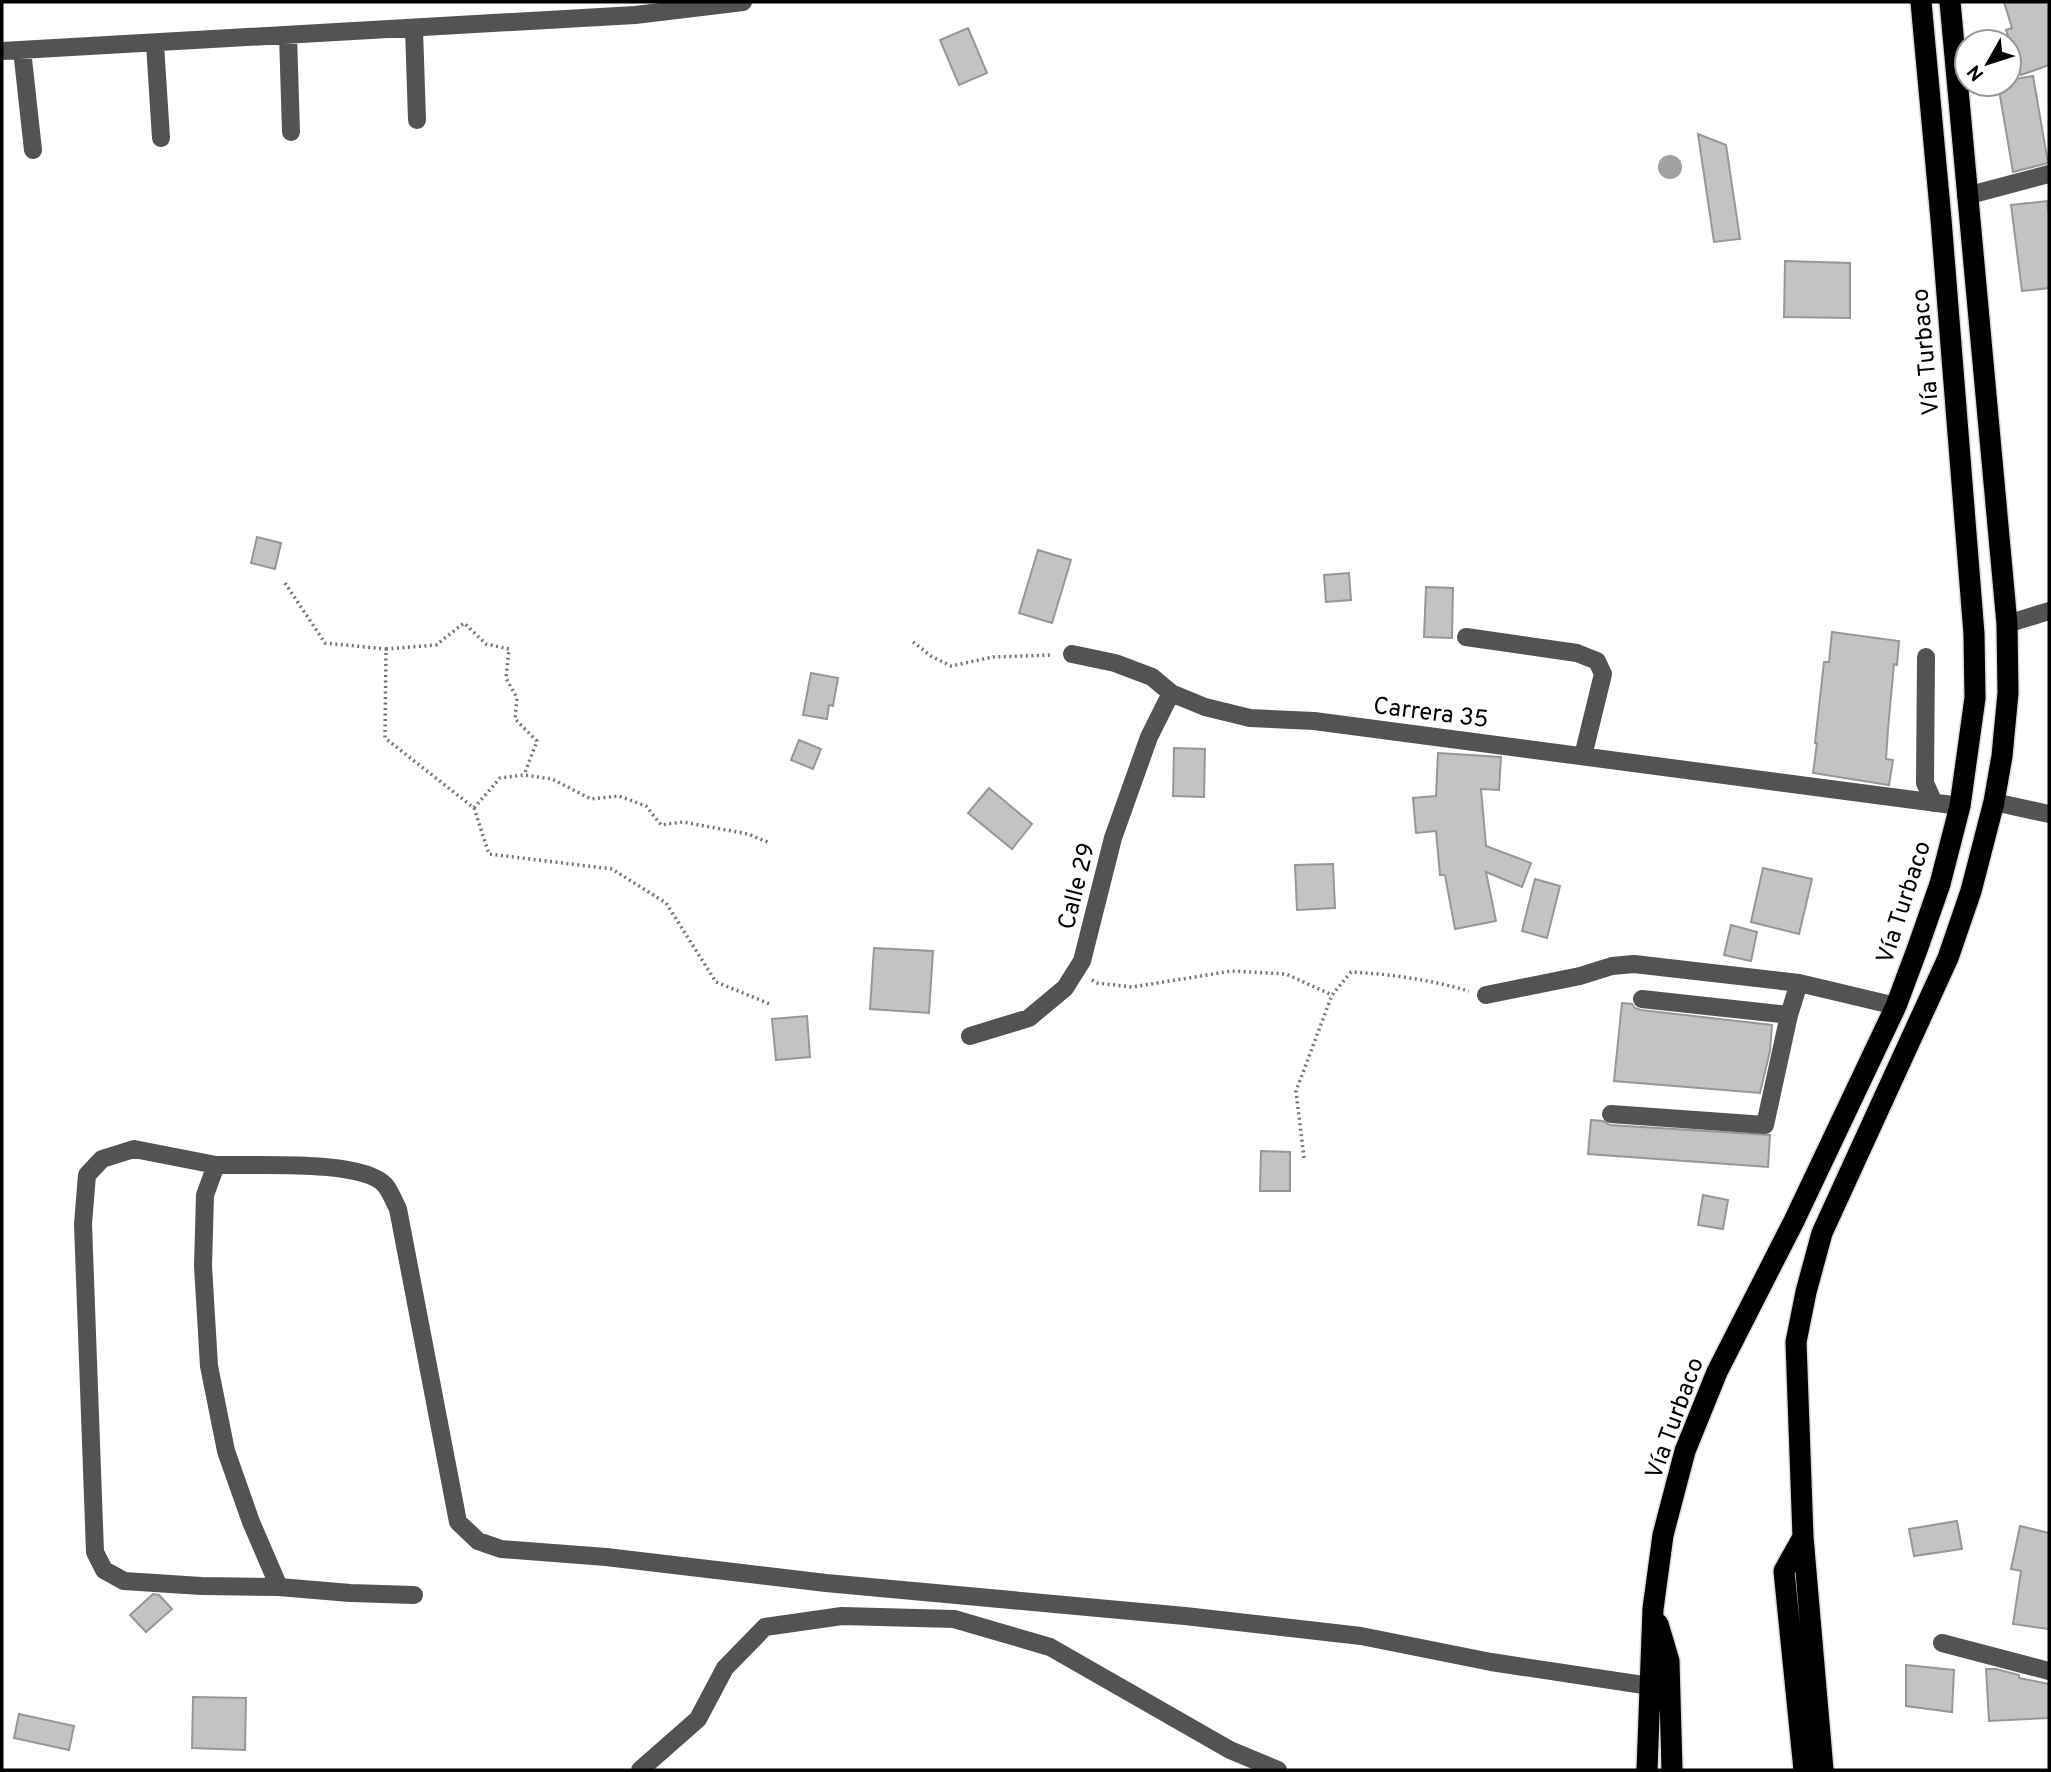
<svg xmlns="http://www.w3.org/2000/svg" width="2051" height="1772" font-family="Overpass,sans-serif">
  <rect width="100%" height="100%" fill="#fff"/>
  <path fill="#a1a1a1" d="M1658 167a12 12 0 1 1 24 0a12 12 0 1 1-24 0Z"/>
  <path fill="#c3c3c3" stroke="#979797" stroke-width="2" d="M2004,2H2049V65L2021,75L2006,30L2012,28Z
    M968,28L987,73L959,85L940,40Z
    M2033,76L2048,163L2013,172L1998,84H2009V80Z
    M1698,134L1726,145L1740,239L1714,242Z
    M2047,201L2049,215V288L2022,291L2011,205Z
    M1785,261L1850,263V318L1784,317Z
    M257,537L281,543L275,569L251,563Z
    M1038,550L1071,560L1052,623L1019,613Z
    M1349,573L1351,600L1326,602L1324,575Z
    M1426,587L1453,588L1452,638L1424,637Z
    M1832,632L1899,641L1897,665L1894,664L1888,729L1886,759L1893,760L1889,785L1813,773L1817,743H1815L1824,662H1829Z
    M811,673L838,678L833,706L829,705L827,719L803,715Z
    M799,740L821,749L813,769L791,760Z
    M1174,748L1205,749L1204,797L1173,796Z
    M1438,753L1501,757L1499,790L1481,789L1486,846L1531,863L1522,887L1486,872L1496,921L1455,929L1445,875H1440L1436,831L1416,833L1413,798L1436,796Z
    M989,788L1032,824L1012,849L968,813Z
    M1333,864L1335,908L1297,910L1295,865Z
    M1763,868L1812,879L1799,934L1751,922Z
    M1535,879L1560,886L1547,938L1522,931Z
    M1731,925L1757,932L1751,961L1724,955Z
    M874,948L933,951L929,1013L870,1009Z
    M1622,1003L1632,1004L1635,1008L1641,1010L1772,1025L1770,1051L1760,1093L1614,1081Z
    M807,1016L810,1057L776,1060L772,1019Z
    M1591,1120L1603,1121L1610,1125L1770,1135L1768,1167L1588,1154Z
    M1261,1151L1290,1152V1191H1260Z
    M1703,1195L1728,1200L1723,1229L1698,1225Z
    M1957,1521L1962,1549L1914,1556L1909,1529Z
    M2020,1526L2049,1533V1629L2013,1624L2021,1571L2011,1569Z
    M153,1594L159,1595L172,1609L146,1632L130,1615Z
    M1906,1665L1954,1670L1952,1712L1906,1706Z
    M1986,1669H1996L2019,1675V1678L2049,1684V1718L1989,1721Z
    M193,1697L246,1698L245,1750L192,1748Z
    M19,1714L74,1726L69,1750L14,1738Z"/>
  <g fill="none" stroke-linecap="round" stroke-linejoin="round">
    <g stroke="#dbdbdb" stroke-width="24">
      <path id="highway" d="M1803,1537L1784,1571L1804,1770
        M1658,1624L1669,1661L1672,1770
        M1647,1770L1653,1609L1663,1535L1685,1451L1717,1372L1794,1221L1896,1006L1918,947L1940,884L1960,806L1975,698L1974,634L1941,219L1921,2
        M1823,1770L1803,1537L1796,1342L1806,1292L1822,1233L1948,958L1971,891L1994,802L2002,756L2008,693L2007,624L1950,2"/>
    </g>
    <path stroke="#757575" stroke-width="3.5" stroke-dasharray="2 3.5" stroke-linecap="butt" d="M285,583L325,643L386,649L385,738L474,808L489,854L612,869L666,903L716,982L770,1004
      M913,642L931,656L951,666L993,657L1052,655
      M386,649L436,645L464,623L486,644L509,649L506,678L517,698L515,719L537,741L524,775
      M474,808L500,778L524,775L552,779L591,799L619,796L646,806L661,825L683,822L748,834L770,843
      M1092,980L1097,983L1132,987L1232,971L1286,974L1332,995
      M1304,1158L1296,1091L1332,995L1351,972C1391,974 1431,980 1469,991"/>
    <path stroke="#535353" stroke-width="18" d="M414,29L417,120
      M288,35L291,132
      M155,44L161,138
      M22,50L33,150
      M2,51L635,15L743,2
      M1966,196L2049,174
      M2007,624L2049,611
      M1466,637L1577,653L1597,661L1603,674L1583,756
      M1072,654L1115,663L1152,677L1171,693L1205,707L1250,718L1314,721L1960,806
      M1926,657L1925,783L1934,803
      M1994,802L2049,814
      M1486,995L1580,976L1612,966L1634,964L1799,983L1896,1006
      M1642,999L1789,1015
      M970,1036L1029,1018L1065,988L1082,961L1113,838L1149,737L1171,693
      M1611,1114L1765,1125L1789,1015L1799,983
      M216,1165L134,1149L102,1159L87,1175L83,1224L95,1552L104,1570L124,1581L201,1586L279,1587L350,1593L414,1595
      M279,1587L251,1522L226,1451L209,1366L203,1266L205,1195L216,1165C252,1166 362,1159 385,1185C390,1191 394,1201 398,1209L458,1522L478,1541L501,1549L606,1557L826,1583L1185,1616L1361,1636L1491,1662L1650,1686
      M1942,1643L2049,1671
      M640,1770L698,1719L725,1668L765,1627L842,1616L954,1619L1050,1647L1230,1750L1278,1770"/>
    <use href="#highway" stroke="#000" stroke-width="21"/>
  </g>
  <g text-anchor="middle" stroke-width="5" stroke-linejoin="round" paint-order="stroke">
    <g font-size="24" fill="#000" stroke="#fff">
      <text transform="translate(1925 352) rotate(-95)" y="8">Vía Turbaco</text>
      <text transform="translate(1431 712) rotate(7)" y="8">Carrera 35</text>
      <text transform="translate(1076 886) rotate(-76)" y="8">Calle 29</text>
      <text transform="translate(1903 902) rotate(-72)" y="8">Vía Turbaco</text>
      <text transform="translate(1674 1418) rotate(-70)" y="8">Vía Turbaco</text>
    </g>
  </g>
  <rect width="2051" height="1772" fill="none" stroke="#000000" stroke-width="7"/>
  <g transform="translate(1988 63) rotate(231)"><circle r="33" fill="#ffffff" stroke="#999999" stroke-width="2"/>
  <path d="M0-5L12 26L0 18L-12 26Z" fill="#000000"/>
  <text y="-10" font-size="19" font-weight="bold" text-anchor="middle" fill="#000000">N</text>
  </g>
</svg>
